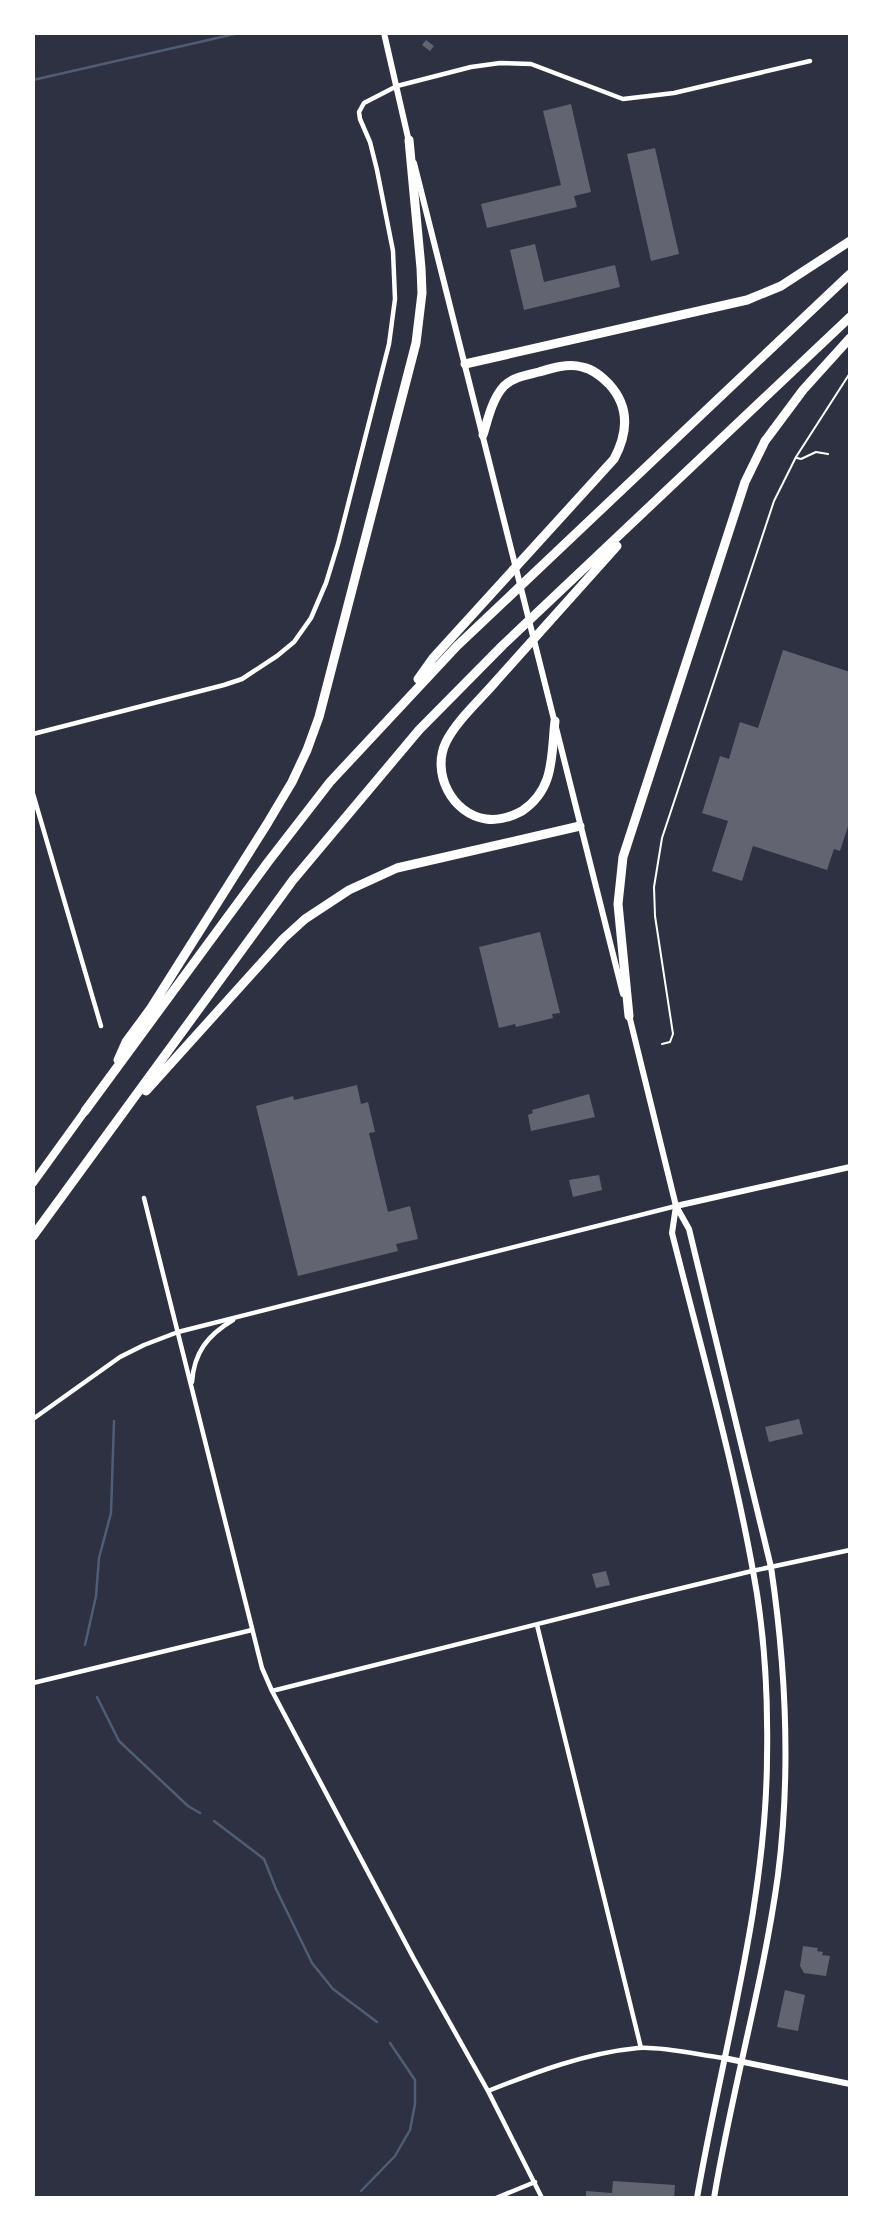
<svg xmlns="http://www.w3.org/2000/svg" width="883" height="2231" font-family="Poppins,sans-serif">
  <rect width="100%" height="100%" fill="#2d3142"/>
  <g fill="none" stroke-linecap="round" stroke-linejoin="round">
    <path stroke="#4f5d75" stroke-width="2.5" d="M33,80L239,33
      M85,1645L96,1596L99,1558L111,1513L114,1421
      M97,1697L119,1741L188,1806L200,1813
      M214,1821L264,1859L276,1889L312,1963L333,1989L377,2022
      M361,2191L395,2156L410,2130L415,2104V2080L390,2043"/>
  </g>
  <path fill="#626471" d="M426,40L434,46L430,51L422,45Z
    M571,104L591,192L574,196L577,207L487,228L481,204L561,185L543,111Z
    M655,148L679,254L651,261L627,154Z
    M535,244L544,282L615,265L620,287L524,310L510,250Z
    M783,650L850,672V820L840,851L834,849L827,870L753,846L742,881L712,871L728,821L702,813L720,756L729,759L740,722L758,728Z
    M540,932L560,1013L552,1014L553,1018L516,1027L515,1024L499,1028L479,947Z
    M357,1085L361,1104L368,1102L375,1132L369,1133L388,1212L410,1206L418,1239L396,1244L398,1251L298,1276L256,1106L293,1096L294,1100Z
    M589,1094L595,1117L531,1131L528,1115L533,1113L532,1110Z
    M599,1175L602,1190L573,1197L569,1180Z
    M799,1419L803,1434L769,1442L765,1427Z
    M606,1571L610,1585L596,1588L592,1574Z
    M803,1946L818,1948L817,1951L823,1952L822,1955L830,1956L826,1976L804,1973L800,1966Z
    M785,1990L805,1995L798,2031L777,2027Z
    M613,2181L675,2185L674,2198H586V2191L612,2193Z"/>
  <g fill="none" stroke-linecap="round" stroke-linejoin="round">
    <path stroke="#fff" stroke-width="2" d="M797,458L801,459L816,452L828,454
      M662,1044L670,1042L673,1034L655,916L654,887L662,838L774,501L796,457L850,373"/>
    <path stroke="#fff" stroke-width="4.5" d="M33,734L224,685L242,679L277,656L294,642L311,618L326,583L338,544L389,344L395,299L393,251L377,170L370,142L360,119L359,112L364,103L397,86L471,67L500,63L531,64L623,99L674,93L810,61
      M33,794L101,1026
      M144,1198L262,1668L272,1691L414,1959L488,2091L542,2198
      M192,1382C194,1352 208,1335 233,1320
      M33,1419L120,1357L144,1345L178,1332L676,1206
      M537,1625L641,2048
      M33,1683L252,1630
      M272,1691L637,1599L752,1571L850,1550
      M488,2091C536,2072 586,2053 638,2048C661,2046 699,2055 724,2058
      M496,2198L535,2182"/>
    <path stroke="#fff" stroke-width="6" d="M676,1206L850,1167
      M724,2058L850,2084"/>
    <path stroke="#fff" stroke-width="6" d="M384,33L409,142
      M414,163L623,994
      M629,1015L676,1206L689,1229L771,1567C786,1668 791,1773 778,1875C763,1984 732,2089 714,2198
      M676,1206L672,1233C702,1352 737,1473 757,1594C765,1645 768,1707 767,1758C766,1907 722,2052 697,2198"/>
    <path stroke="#fff" stroke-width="8" d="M33,1183L85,1111"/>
    <path stroke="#fff" stroke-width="9" d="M465,364L747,300L781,286L850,241
      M418,679L433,658L614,459C628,433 630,407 609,384C601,376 593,369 582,367C568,363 552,368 539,372C527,375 513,377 504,386C492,399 488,419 483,435
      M555,721C551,756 555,789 522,811C511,817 499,821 486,819C452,814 431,773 446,742C456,721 482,698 497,680C537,635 577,591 617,546
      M629,1016L618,904L623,857L745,482L765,441L803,390L850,338
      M118,1060L126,1042L151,1008L267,824L292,782L307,750L319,717L416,343L422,293L421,268L409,140
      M146,1091L283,939L305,919L349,890L397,868L580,826
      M85,1111L268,862L330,782L457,646L850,274
      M33,1236L293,880L419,730L503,645L850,317"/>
  </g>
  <rect width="883" height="2231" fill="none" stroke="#ffffff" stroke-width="70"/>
</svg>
